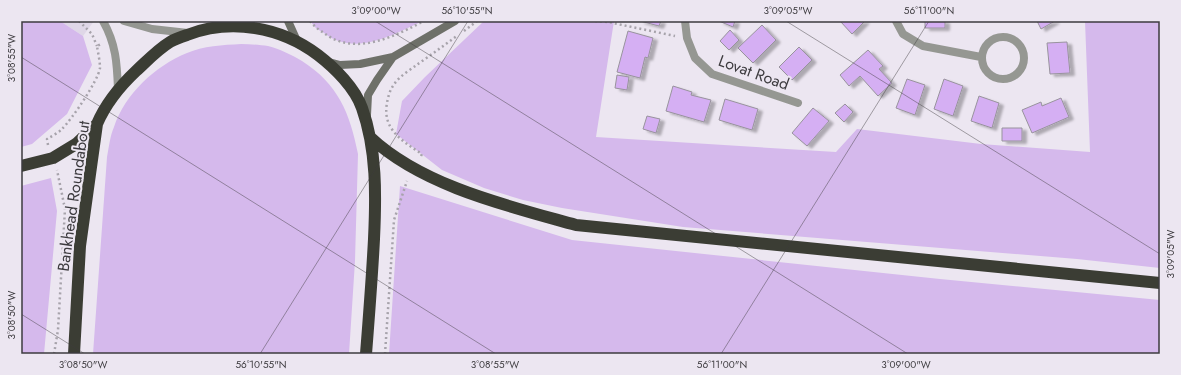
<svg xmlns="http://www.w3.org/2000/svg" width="1181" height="375" font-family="Jost,sans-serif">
  <defs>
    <filter id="shadow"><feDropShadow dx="4.5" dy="2.5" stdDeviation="1" flood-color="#0004"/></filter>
  </defs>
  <rect width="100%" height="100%" fill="#ece6f1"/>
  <path fill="#dfd7e7" d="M60,21H94L83,36Z"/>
  <path fill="#d5b9ec" d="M21,21H60L83,36L92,65L67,114L32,144L21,147Z
    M311,21H423C392,35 355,57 324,33C319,30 313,27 311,21Z
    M484,21H614L596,137L836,152L857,129L981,144L1090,152L1085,21H1160V268L1077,259L683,227L562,208L523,200L484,188L442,170L396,134L402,101L425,77Z
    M241,44C250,44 260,45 268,46C280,49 292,55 302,61C338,84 350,113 358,154L355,261L349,354H93L107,157C109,147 110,136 114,127C125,94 155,66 187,53C203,46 223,45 241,44Z
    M51,178L57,211L44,354H21V186Z
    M400,186L572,240L940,279L1160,300V354H389Z"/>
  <path fill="#d5aff3" stroke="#98939d" filter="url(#shadow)" d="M640,21H661L659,26Z
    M719,21H735L733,27Z
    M840,21H865L852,34Z
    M925,21H945V28H925Z
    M1037,21H1055L1041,29Z
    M762,25L776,40L753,63L738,48Z
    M730,30L739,40L729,50L720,41Z
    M628,31L653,38L648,58L645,57L640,78L617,72Z
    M1067,42L1070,73L1050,74L1047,43Z
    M799,47L812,60L792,80L779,67Z
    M868,50L883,66L879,69L892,83L878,96L860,76L849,86L840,75Z
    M617,75L629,77L627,90L615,88Z
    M907,79L925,85L915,115L896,108Z
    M944,79L963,86L953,116L934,109Z
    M673,86L692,92L691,95L711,100L704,122L666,111Z
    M979,96L999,103L992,128L971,121Z
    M1061,98L1069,117L1032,133L1022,110L1041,102L1042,106Z
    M725,99L758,109L752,130L719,120Z
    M845,104L853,112L844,122L835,113Z
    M813,108L829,121L807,146L792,133Z
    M647,116L660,119L656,133L643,129Z
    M1002,128H1022V141H1002Z"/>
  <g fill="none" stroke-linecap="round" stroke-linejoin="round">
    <path stroke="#a7a3ab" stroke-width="2.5" stroke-dasharray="2 3" stroke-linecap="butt" d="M79,21L92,34L97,46
      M310,21C314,26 319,30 324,33C355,57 395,36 424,21
      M595,21L608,22L675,36
      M464,31L477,21
      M48,145L47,139C52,136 58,133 62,129C72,119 98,81 100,68C100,61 98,53 97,46L101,44
      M421,156L422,154C402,141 382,129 387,103C388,97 390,90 393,86C399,76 410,70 418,64C432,54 445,45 458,35
      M54,354L58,330L65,209L57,170
      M385,354L394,220L407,181"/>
    <path stroke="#959792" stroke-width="8" d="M103,21C116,44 117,63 118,89
      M124,21L152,29L188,33
      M685,21L687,38L695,58L712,74L798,103
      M896,21L903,34L923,46L981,57
      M982 58a21 21 0 1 1 42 0a21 21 0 1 1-42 0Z"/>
    <path stroke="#6e7069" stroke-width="8" d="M288,21L297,41
      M329,62L340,65L360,64L393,57L455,21
      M367,115L368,95L377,80L393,57"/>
    <path stroke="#3b3d34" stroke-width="12" d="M370,137C422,186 508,206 576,225L1160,283
      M21,166L53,158L76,144L97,124
      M74,354L80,246L97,124C106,103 119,87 136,71C147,61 157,50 170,42C175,39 181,37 187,35C231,18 281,27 318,55C335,68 355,88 362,108C377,150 376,196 374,239C372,278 369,316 366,354"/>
  </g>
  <path fill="none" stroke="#3d3b3f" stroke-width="1" stroke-opacity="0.45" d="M375,21L908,354M786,21L1160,254M21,57L496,354M21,314L85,354M260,354L468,21M721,354L929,21"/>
  <g text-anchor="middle" stroke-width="4" stroke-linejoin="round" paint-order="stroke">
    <g font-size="16" fill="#3d3b3f" stroke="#ece6f1">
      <text transform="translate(754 72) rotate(20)" y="6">Lovat Road</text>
      <text transform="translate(73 196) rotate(-82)" y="6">Bankhead Roundabout</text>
    </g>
  </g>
  <rect width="1181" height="375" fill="none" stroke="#ece6f1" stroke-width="44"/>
  <rect x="22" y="22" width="1137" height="331" fill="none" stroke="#3d3b3f" stroke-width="1.5"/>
  <g font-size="10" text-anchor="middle" fill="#3d3b3f">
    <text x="376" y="14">3°09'00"W</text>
    <text x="467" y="14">56°10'55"N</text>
    <text x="788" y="14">3°09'05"W</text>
    <text x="929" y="14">56°11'00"N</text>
    <text transform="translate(11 58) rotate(-90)" y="4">3°08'55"W</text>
    <text transform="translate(1170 254) rotate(-90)" y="4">3°09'05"W</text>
    <text transform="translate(11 315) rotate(-90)" y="4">3°08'50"W</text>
    <text x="83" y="368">3°08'50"W</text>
    <text x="261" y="368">56°10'55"N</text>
    <text x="495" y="368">3°08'55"W</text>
    <text x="722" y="368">56°11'00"N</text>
    <text x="906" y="368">3°09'00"W</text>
  </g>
</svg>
